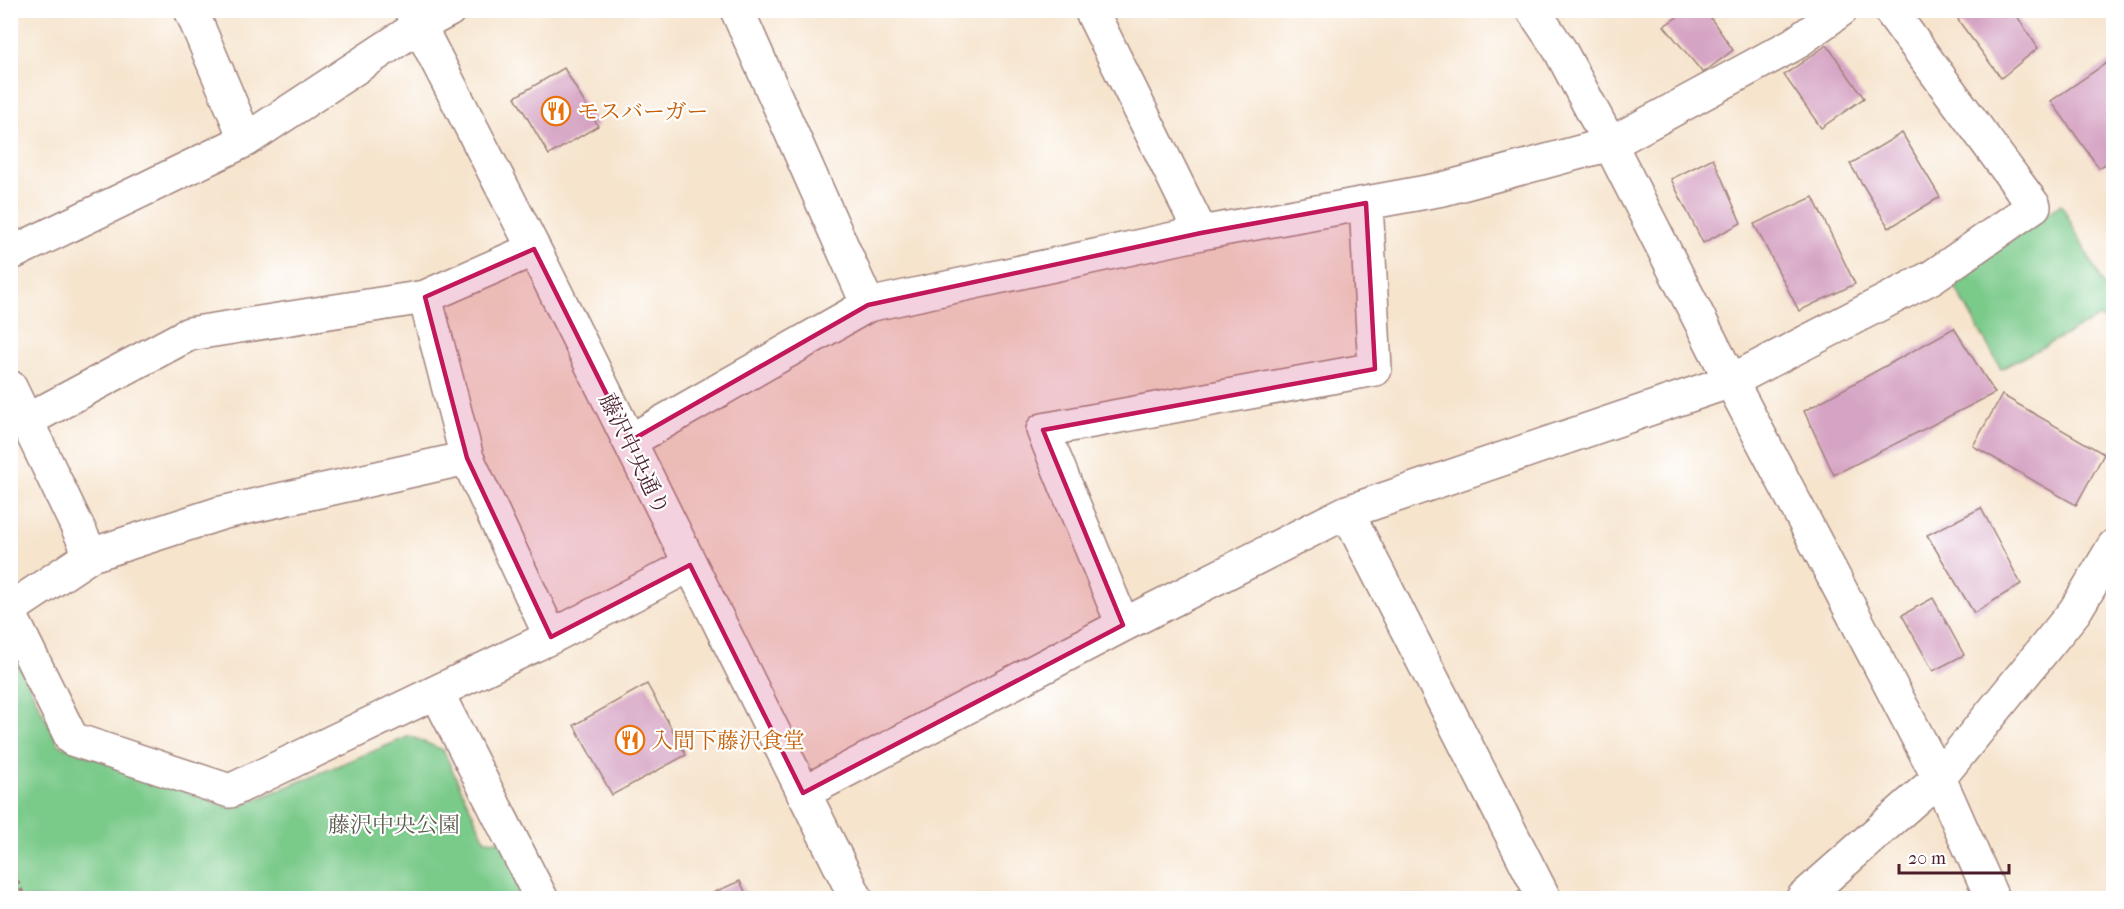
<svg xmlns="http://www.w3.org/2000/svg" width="2124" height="909" font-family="'IM FELL French Canon','Noto Serif JP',serif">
  <rect width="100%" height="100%" fill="#fff"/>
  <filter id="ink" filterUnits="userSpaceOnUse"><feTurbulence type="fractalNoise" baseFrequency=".0167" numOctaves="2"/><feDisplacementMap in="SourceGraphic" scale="12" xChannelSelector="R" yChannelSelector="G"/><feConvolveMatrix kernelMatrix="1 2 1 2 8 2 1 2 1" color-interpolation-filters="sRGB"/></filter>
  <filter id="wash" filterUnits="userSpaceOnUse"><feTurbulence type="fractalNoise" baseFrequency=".008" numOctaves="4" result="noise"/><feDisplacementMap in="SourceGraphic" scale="24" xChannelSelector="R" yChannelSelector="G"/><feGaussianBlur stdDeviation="1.35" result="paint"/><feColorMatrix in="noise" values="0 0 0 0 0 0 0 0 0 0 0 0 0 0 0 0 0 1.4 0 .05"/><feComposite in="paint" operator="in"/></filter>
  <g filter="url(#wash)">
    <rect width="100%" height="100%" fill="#f6e4cd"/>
    <path fill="#7aca8a" stroke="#62745a" stroke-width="1.5" d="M2061,204L2113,303V326L2099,317L2001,369L1953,283Z
      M10,648L59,745L233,809L410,736L443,750L485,840L509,842L537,898H11Z"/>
    <g id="blocks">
      <path fill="#d5a3c3" d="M1688,10H1705L1733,50L1703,73L1664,26Z
        M1969,10H2013L2038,48L2001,78L1958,20Z
        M1827,45L1864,98L1821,128L1784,75Z
        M2114,58V158L2099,168L2051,101Z
        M564,68L598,126L549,155L515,97Z
        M1902,133L1940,197L1889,228L1850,164Z
        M1713,158L1741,223L1703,243L1671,179Z
        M1813,197L1855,284L1799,311L1754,224Z
        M1954,328L1995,393L1834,475L1804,411Z
        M2002,395L2104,454L2076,505L1973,446Z
        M1981,508L2021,584L1974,613L1927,535Z
        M1933,598L1964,655L1933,671L1902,615Z
        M647,684L686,755L612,795L574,725Z
        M740,881L748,898H701Z
        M1533,884L1541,898H1507Z"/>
    </g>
  </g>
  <g filter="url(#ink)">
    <use href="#blocks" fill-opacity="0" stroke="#a0827c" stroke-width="1.5"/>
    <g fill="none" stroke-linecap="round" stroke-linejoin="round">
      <g stroke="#a0827c" stroke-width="36">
        <path id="minor" d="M191,10L246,140
          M411,10L534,249L856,898
          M737,10L868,305
          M1091,10L1201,233
          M1533,10L1560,50L1610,144L1731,381L1939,778L1992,898
          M10,254L246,140L419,26L449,10
          M425,297L534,249
          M10,387L91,555
          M26,421L189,334L425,297L467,458L551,637
          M630,441L868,305L1201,233L1443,189L1610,144L1794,44L1841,10
          M1347,512L1544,898
          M10,609L91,555L221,513L467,458
          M10,614L72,739L230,791L551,637L690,565
          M1123,625L1043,430L1375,369L1366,203
          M437,693L541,898
          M803,793L1123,625L1347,512L1731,381L1932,277L2034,206L1890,10
          M1803,898L1939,778L2075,611L2114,546"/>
      </g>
      <path stroke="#a0827c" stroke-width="4" stroke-dasharray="4.5 4.5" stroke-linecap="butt" d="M10,875L17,881L25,898"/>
      <use href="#minor" stroke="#fff" stroke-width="33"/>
    </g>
  </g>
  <path fill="#c2185b" fill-opacity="0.2" stroke="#c2185b" stroke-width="4.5" stroke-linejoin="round" d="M1366,203L1375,369L1043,430L1123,625L803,793L690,565L551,637L467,458L425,297L534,249L630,441L868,305L1201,233Z"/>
  <defs>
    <g id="restaurant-ring" transform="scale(1.5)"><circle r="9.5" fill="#fff" stroke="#e8710a" stroke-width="1.5"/><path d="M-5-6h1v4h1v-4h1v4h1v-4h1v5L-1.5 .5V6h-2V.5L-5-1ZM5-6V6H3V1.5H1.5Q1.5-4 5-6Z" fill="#e8710a"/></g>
  </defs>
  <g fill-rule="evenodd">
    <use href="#restaurant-ring" x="556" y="111"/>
    <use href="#restaurant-ring" x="630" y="740"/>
  </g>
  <g text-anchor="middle" stroke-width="4.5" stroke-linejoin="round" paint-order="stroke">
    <g font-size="22" fill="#c56008" stroke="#fff" text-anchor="start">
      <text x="577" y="119">モスバーガー</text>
      <text x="651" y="748">入間下藤沢食堂</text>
    </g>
    <g font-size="22" fill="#4a1f2b" stroke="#fff">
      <text transform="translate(635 454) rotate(64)" y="8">藤沢中央通り</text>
    </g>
    <g font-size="22" fill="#5b5b4c" stroke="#fff">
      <text x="394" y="832">藤沢中央公園</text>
    </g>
  </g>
  <rect width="2124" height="909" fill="none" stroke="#fff" stroke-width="36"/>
  <path d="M1899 864v9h110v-9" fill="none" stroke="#4a1f2b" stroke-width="3"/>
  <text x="1908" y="864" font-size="18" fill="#4a1f2b" stroke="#ffffff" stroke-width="4.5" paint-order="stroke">20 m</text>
</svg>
